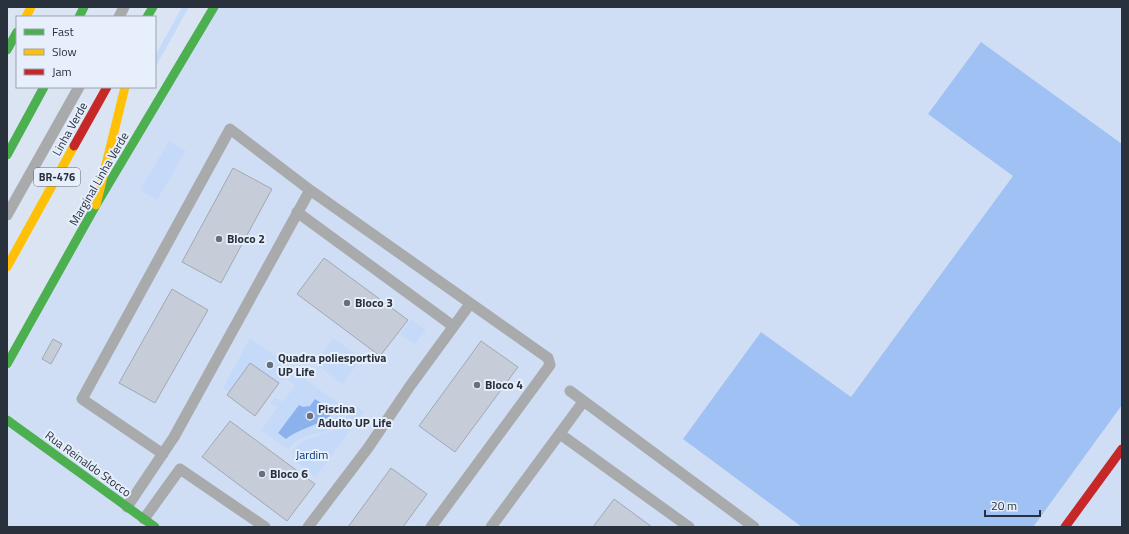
<svg xmlns="http://www.w3.org/2000/svg" width="1129" height="534" font-family="'Titillium Web',sans-serif">
  <rect width="100%" height="100%" fill="#dbe4f2"/>
  <path fill="#d0def5" d="M215,7H1122V527H7V366Z"/>
  <path fill="#c5daf9" d="M182,7H189L155,68V56Z
    M169,141L186,151L157,200L140,190Z
    M411,319L426,330L415,344L400,334Z
    M250,338L291,367L279,383L250,363L229,392L223,388Z
    M333,338L361,358L343,384L315,364Z
    M294,371L348,410C343,416 338,425 331,429C315,438 302,431 288,450L261,430L277,408L270,403L275,397L283,402L295,385L288,379Z
    M355,405L364,412L316,477L292,459L296,454L292,452L299,444L306,440L337,429Z"/>
  <path fill="#a0c1f3" d="M981,42L1122,144V405L1033,527H802L683,439L761,332L851,397L1013,176L928,114Z"/>
  <path fill="#8bb2ed" d="M315,399L334,412C321,426 301,427 286,439L278,433L299,405L303,407L310,406Z"/>
  <path fill="#c6cdd9" stroke="#a0a8b3" d="M233,168L272,189L221,283L182,262Z
    M324,258L408,320L380,356L297,294Z
    M172,289L208,310L155,403L119,383Z
    M53,339L62,344L51,364L42,359Z
    M481,341L518,367L455,452L419,426Z
    M250,363L279,383L255,416L227,395Z
    M230,421L315,484L287,521L202,457Z
    M391,468L427,494L403,527H348Z
    M614,499L652,527H593Z"/>
  <g fill="none" stroke-linecap="round" stroke-linejoin="round">
    <path stroke="#a8aaab" stroke-width="11" d="M119,17L124,7
      M297,212L453,326
      M7,215L79,87
      M570,391L754,527
      M560,434L689,527
      M163,454L82,399L230,129L310,190L548,358L550,365L431,527
      M127,507L174,437L310,190
      M144,519L180,469L265,527
      M308,527L368,448L410,386L470,304
      M491,527L583,402"/>
    <path stroke="#4caf50" stroke-width="9" d="M79,17L84,7
      M147,17L153,7
      M7,50L17,32
      M7,155L44,87
      M7,364L96,205L214,7
      M7,420L155,527"/>
    <path stroke="#ffc107" stroke-width="9" d="M26,17L31,7
      M96,205L125,87
      M7,267L74,146"/>
    <path stroke="#c62828" stroke-width="9" d="M74,146L107,87
      M1065,527L1122,449"/>
  </g>
  <g fill="#67707c" stroke="#e6effb" stroke-width="1.5">
    <circle cx="219" cy="239" r="4"/>
    <circle cx="347" cy="303" r="4"/>
    <circle cx="270" cy="365" r="4"/>
    <circle cx="477" cy="385" r="4"/>
    <circle cx="310" cy="416" r="4"/>
    <circle cx="262" cy="474" r="4"/>
  </g>
  <g text-anchor="middle" stroke-width="4" stroke-linejoin="round" paint-order="stroke">
    <rect fill="#e6effb" stroke="#626a76" stroke-width="1" x="34" y="168" width="46" height="18" rx="3"/>
    <g font-size="11" font-weight="bold" fill="#29313d">
      <text x="57" y="181">BR-476</text>
    </g>
    <g font-size="12" fill="#29313d" stroke="#e6effb">
      <text transform="translate(70 129) rotate(-61)" y="4">Linha Verde</text>
      <text transform="translate(99 179) rotate(-60)" y="4">Marginal Linha Verde</text>
      <text transform="translate(88 464) rotate(36)" y="4">Rua Reinaldo Stocco</text>
    </g>
    <g font-size="12" font-weight="bold" fill="#29313d" stroke="#e6effb" text-anchor="start">
      <text x="227" y="243">Bloco 2</text>
      <text x="355" y="307">Bloco 3</text>
      <text x="278" y="362">Quadra poliesportiva<tspan x="278" dy="14">UP Life</tspan></text>
      <text x="485" y="389">Bloco 4</text>
      <text x="318" y="413">Piscina<tspan x="318" dy="14">Adulto UP Life</tspan></text>
      <text x="270" y="478">Bloco 6</text>
    </g>
    <g font-size="12" fill="#04367a" stroke="#e6effb">
      <text x="312" y="459">Jardim</text>
    </g>
  </g>
  <rect width="1129" height="534" fill="none" stroke="#29313d" stroke-width="16"/>
  <rect x="16" y="16" width="140" height="72" fill="#e6effb" stroke="#9aa3af"/>
  <rect x="24" y="29" width="20" height="6" fill="#4caf50" stroke="#9aa3af"/>
  <text x="52" y="36" font-size="12" fill="#29313d">Fast</text>
  <rect x="24" y="49" width="20" height="6" fill="#ffc107" stroke="#9aa3af"/>
  <text x="52" y="56" font-size="12" fill="#29313d">Slow</text>
  <rect x="24" y="69" width="20" height="6" fill="#c62828" stroke="#9aa3af"/>
  <text x="52" y="76" font-size="12" fill="#29313d">Jam</text>
  <path d="M985 510v6h55v-6" fill="none" stroke="#29313d" stroke-width="2"/>
  <text x="991" y="510" font-size="12" fill="#29313d" stroke="#e6effb" stroke-width="3" paint-order="stroke">20 m</text>
</svg>
